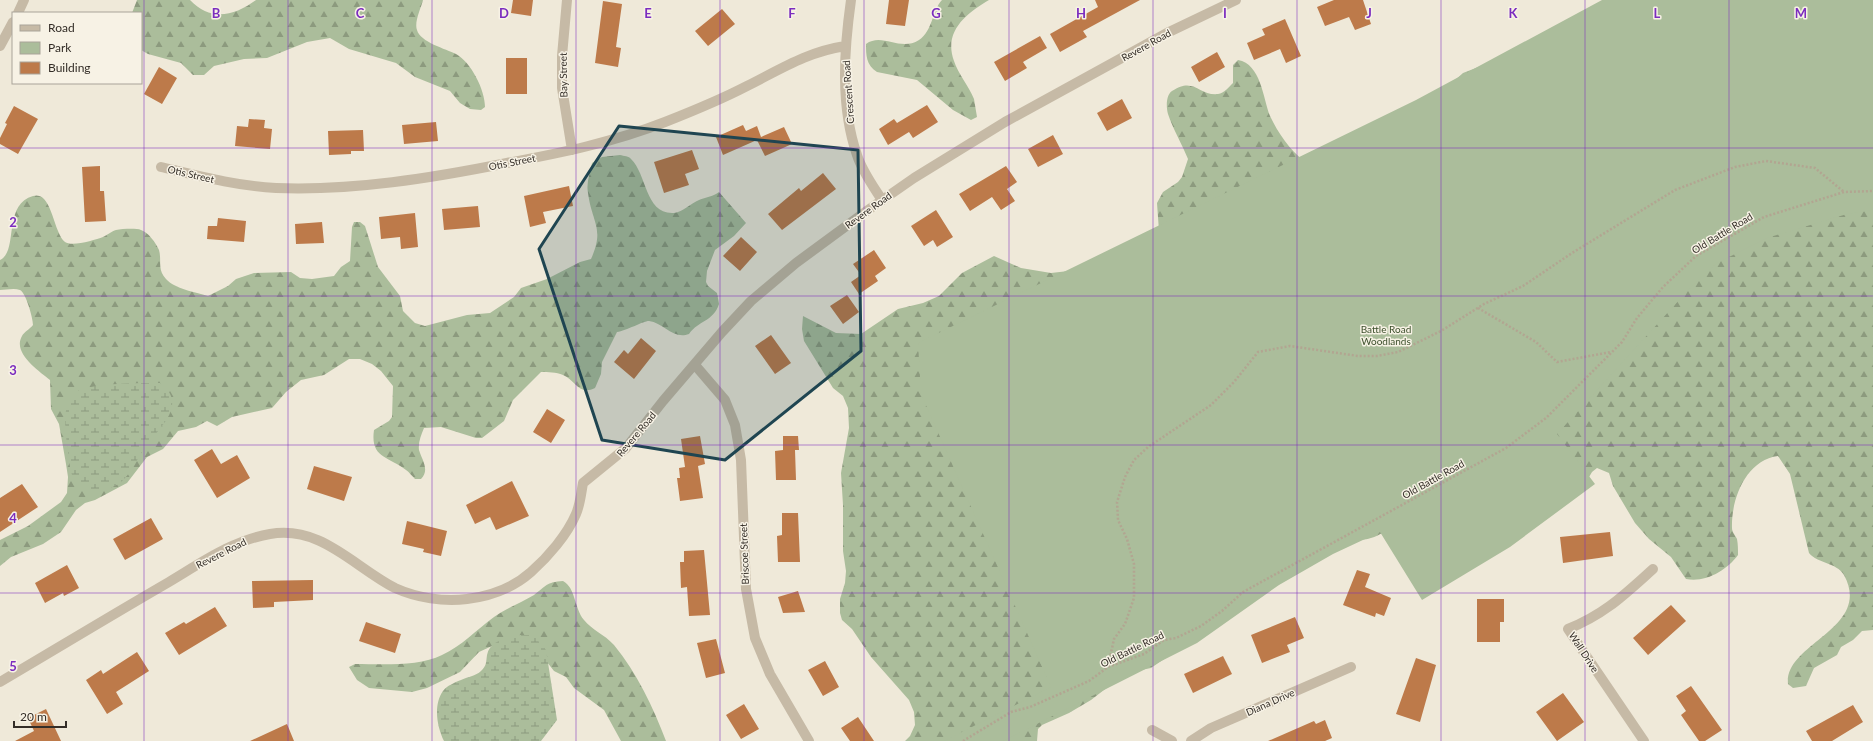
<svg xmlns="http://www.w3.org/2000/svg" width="1873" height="741" font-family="Lato,sans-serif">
  <defs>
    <pattern id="forest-firs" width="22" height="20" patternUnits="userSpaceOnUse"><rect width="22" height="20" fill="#abbd9b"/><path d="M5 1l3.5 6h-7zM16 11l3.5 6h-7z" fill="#8c9a7e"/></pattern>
    <pattern id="wetland-marsh" width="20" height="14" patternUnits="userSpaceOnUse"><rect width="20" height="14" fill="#abbd9b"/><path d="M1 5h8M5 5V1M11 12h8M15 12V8" fill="none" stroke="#8c9a7e"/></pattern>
  </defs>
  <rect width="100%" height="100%" fill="#efe9d9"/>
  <path fill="url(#forest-firs)" d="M137,0H190C211,22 234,16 256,0H423C421,8 414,22 417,30C420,42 446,49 456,54C471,62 485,90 485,107L481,110L470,109L460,103L450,91L415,77L396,63L349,49L330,38L307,42L267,58L244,59L214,66L204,75H193L181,63L148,54L141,50V13H132Z
    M942,0H989C967,13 943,31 954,61C958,74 969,86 974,99C975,105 976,111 977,117L971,120L953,110L917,80L877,72C866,65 866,55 866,44C882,32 900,52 919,40C933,31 932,10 942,0Z
    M1873,0V630L1862,631L1853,640L1841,647L1837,655L1814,668L1806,686L1793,688L1788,684C1784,643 1873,629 1844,575C1836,562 1818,564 1809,553L1790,474L1778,456C1746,460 1731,499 1732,528C1732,532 1735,535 1737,539C1738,544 1738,550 1738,555C1727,570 1706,583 1686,579L1671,557L1649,539L1635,523L1613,486L1609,473L1597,468L1592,472L1582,489L1385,531C1369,542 1360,540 1340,539L1151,668L1126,673L1091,700L1069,713L1042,725L1038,729L1037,741H905L910,736L915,725L914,712L909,700L871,657L852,629L842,620L840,613V599L845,583L846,571L843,551V505L841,473L849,428L848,408L843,396L833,388L804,341L802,329L803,316L836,333L861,334L898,309L923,303L939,296L962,273L994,256L1021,268L1051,273L1077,270L1159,231L1157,203L1163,192L1178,182L1182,177L1188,159C1182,144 1173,129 1168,114C1166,107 1166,95 1172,91C1194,76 1199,96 1218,94C1224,93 1229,87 1233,83V65L1238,60C1261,64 1263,98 1270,116C1278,133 1290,150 1304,161L1444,90L1463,73L1499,59Z
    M620,155C624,156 629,156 631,159C647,174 645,215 674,213C683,212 691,203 699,200C706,197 712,197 719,192L746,223L734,236L715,250L707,271L706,282L708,286L717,293L719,304C713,322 699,320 689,334C673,340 664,323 649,321C643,321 626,331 617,332L602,362L601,374L595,388C579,396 575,380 563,375C556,372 548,372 541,372L513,400L504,421L482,438H476L441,427L424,428C421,435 418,443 419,450C422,460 430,470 421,479H415C412,476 409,472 406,470C388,456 370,458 374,430L389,421L392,417L393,386L381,371L372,364L360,359H349L324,375L301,380L286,392L272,408L232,417L217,426L207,421L196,427L178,431L163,449L147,457L127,483L95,500L85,503L76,510L61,532L43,544L11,557L0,566V540L28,526L61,502L67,493L68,477L66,464L59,424L51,409L50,380C39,371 12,353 22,336C24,332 30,329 33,325C33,318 26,293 20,290C14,288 6,290 0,290V260C19,251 2,205 33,196C52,190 53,232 65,242C72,247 95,240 103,237C107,235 112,231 116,230C122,229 136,228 141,230C148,232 156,243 159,250C162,261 157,269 166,279C175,289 195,292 208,296L228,286L236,279L254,273L291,272L300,278L312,279L334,276L341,267L350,261L352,227L354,222H360L365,226L378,267L400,296L403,311L415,323L425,326L467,315L490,313L514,297L521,288L547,279L580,262L591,259C605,228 592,223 588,193C586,183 590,173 592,163L602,157Z
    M563,581C576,588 574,608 584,620C592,630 604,634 614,645C637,673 653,707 666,741H621L604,710L574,688L566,677L554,671L532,643L492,646L479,652L460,672L427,688L412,692L369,688L357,680L349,667L355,664C381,664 418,667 442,655C462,646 476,630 494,617C506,608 521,603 534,595C546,586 546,582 563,581Z"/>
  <path fill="url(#wetland-marsh)" d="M160,383C190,405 157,429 144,449C128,473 125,491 91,490C84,490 77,487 74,480C69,470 69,455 67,444C65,429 63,409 71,396C80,382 143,383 160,383Z
    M520,635H533L546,650L557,720L541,741H444C437,727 433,705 443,691C446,686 456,682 461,680C467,677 476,676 481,671C487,665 486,662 487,655C490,640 508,638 520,635Z"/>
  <path fill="#abbd9b" d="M1602,0H1873V210L1847,214L1767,238L1717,263L1692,286L1557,434L1595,484L1510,547L1422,600L1380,532L1333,554L1279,585L1197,643L1003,741H944L1051,687L921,394L918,343L1416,100Z"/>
  <path fill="#bd7a4a" d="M513,0H533L531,16L511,13Z
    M889,0H909L905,26L886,24Z
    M1095,0H1140L1083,31L1087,37L1060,52L1050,34L1098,7Z
    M1334,0H1363L1371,24L1355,30L1349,17L1325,26L1317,7Z
    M603,1L622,4L616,47L621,48L618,67L595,63Z
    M722,9L735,24L708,46L695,31Z
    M1285,19L1301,56L1286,63L1280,49L1254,60L1247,43L1265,35L1262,29Z
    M1040,36L1047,48L1023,62L1027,68L1005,81L994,62Z
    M1217,52L1225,67L1199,82L1191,67Z
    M506,58H527V94H506Z
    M159,67L177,78L162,104L144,94Z
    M1122,99L1132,118L1107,131L1097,113Z
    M927,105L938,122L913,138L909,132L888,145L879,129L894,119L897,123Z
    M14,106L38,119L18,154L0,144V138L7,124L5,123Z
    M249,119L265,120L264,128L272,129L270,149L235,146L237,126L248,127Z
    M436,122L438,141L404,144L402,125Z
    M743,125L746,131L757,126L761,137L784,127L792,144L765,156L757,140L723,155L716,137Z
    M363,130L364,151H351V154L329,155L328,131Z
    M1053,135L1063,154L1038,167L1028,149Z
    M692,150L699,169L685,174L689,185L664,193L654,162Z
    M100,166V191H104L106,221L85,222L82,167Z
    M1006,166L1017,182L1007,189L1015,201L1001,210L992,197L970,211L959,194Z
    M823,173L836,189L782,230L768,214L799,188L801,191Z
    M569,186L573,206L543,212L546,223L530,227L524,196Z
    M478,206L480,227L444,230L442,209Z
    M936,210L953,237L937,247L933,240L924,246L911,226Z
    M415,213L418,247L401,249L400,237L381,239L379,217Z
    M218,218L246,221L244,242L207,239L208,226H217Z
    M322,222L324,243L296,244L295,224Z
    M741,237L757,252L740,271L723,256Z
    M874,250L886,268L875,276L878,281L859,294L851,282L861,275L853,264Z
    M847,295L859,312L843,324L830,306Z
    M771,335L791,363L775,374L755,346Z
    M641,338L656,351L634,379L614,362L624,350L628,354Z
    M547,409L565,420L551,443L533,432Z
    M700,436L705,464L698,466L703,498L680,501L677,478H680L679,468L685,467L681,439Z
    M783,436H798L799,450H791H795L796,480H776L775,451L783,450Z
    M212,449L221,464L237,455L250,478L217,498L194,460Z
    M314,466L352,477L344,501L307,489Z
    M512,481L529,516L496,530L490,517L475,524L466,505Z
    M22,484L38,507L0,532V498Z
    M782,513H798L800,562H778L777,536L782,535Z
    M151,518L163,539L125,560L113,539Z
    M407,521L447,531L441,556L423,552L424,549L402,544Z
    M1610,532L1613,556L1563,563L1560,537Z
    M704,550L710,615L689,616L687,587L681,588L680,562H684V551Z
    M67,565L79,588L64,596L63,593L45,603L35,583Z
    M1357,570L1370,574L1365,587L1391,598L1384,616L1376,613L1375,617L1343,605Z
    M313,580V600L274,602V607L253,608L252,581Z
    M798,591L805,612L783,613L778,597Z
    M1477,599H1504V622H1500V642H1477Z
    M1671,605L1686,621L1648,655L1633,638Z
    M215,607L227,626L179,655L165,633L184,622L186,624Z
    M1295,617L1304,638L1287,645L1290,652L1262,663L1251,635Z
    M366,622L401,634L395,653L359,641Z
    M716,639L725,673L706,678L697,643Z
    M137,652L149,671L116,692L123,704L107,714L86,680L101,670L103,674Z
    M1223,656L1232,674L1193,693L1184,674Z
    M1416,658L1436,665L1420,722L1396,714Z
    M825,661L839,687L823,696L808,670Z
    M1691,686L1722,730L1705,741H1699L1681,715L1686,711L1676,696Z
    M1563,693L1584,722L1557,741L1536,712Z
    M744,704L759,729L741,739L726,715Z
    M1853,705L1863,722L1832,741H1812L1806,731Z
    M46,709L61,741H15L34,731L28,718Z
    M858,717L874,741H850L841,728Z
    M1325,720L1332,738L1325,741H1268L1314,721L1316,724Z
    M287,724L294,741H250Z"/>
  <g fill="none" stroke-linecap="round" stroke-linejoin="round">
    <path stroke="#b2a591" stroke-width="2.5" stroke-dasharray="2 2" stroke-linecap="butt" d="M1478,308L1536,342L1557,362L1611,352
      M1108,667L1114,639L1125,624L1134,598V564L1127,539L1118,520L1117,502L1125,477L1134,460L1148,447L1211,405L1234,382L1258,352L1290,346L1358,356H1377L1398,352L1441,331L1484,304L1523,286L1572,253L1675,190L1735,167L1766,161L1815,168L1844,192
      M963,741L1011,712L1030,707L1089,681L1108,667L1144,654L1164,640L1176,638L1201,626L1222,611L1243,592L1506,448L1546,418L1622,342L1637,318L1663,287L1696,256L1764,217L1844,192L1873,191"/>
    <path stroke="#c6baa6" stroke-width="10" d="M567,0L562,56V88L572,150
      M851,0C844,50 840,106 857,155C862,171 873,186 882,200
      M18,13L24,0
      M0,46L13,22
      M161,167C199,176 237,186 276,188C353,191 432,178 507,163C561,153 614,142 665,122C693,111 720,100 747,86C781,69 807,52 845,46
      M695,365L725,400L735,425L741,460L746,589L755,638L770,674L809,741
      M0,682C56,649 112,615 169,582C201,563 233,540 270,534C321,525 354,567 395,588C417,598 444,602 467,599C491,596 513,588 531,572C548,557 567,535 576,514C580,505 581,494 583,483L626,448L663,401L722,332L751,301L796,263L868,210L914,178L1005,122L1169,32L1236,0
      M1152,730L1172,741
      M1191,741L1211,728L1351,667
      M1644,741L1568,629C1605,614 1624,595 1653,569"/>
  </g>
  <path fill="#1f4551" fill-opacity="0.2" stroke="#1f4551" stroke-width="3" stroke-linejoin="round" d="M619,126L858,150L861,351L725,460L602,440L539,249Z"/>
  <path fill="none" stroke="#7b2cbf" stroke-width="1" stroke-opacity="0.55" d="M144,0V741M288,0V741M432,0V741M576,0V741M720,0V741M864,0V741M1009,0V741M1153,0V741M1297,0V741M1441,0V741M1585,0V741M1729,0V741M0,148H1873M0,296H1873M0,445H1873M0,593H1873"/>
  <g text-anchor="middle" stroke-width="3" stroke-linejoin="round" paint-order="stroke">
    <g font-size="10" fill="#332d27" stroke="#f7f2e5">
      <text transform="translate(1146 45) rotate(-29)" y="4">Revere Road</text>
      <text transform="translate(563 75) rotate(-91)" y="4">Bay Street</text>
      <text transform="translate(848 92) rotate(-94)" y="4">Crescent Road</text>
      <text transform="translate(512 162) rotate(-11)" y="4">Otis Street</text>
      <text transform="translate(191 174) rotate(13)" y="4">Otis Street</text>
      <text transform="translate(868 210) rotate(-36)" y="4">Revere Road</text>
      <text transform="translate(1722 233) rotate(-31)" y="4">Old Battle Road</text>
      <text transform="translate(636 434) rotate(-50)" y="4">Revere Road</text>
      <text transform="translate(1433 479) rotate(-29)" y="4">Old Battle Road</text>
      <text transform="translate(221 553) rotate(-27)" y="4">Revere Road</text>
      <text transform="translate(744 554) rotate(-92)" y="4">Briscoe Street</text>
      <text transform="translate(1132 649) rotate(-26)" y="4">Old Battle Road</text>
      <text transform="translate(1584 652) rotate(57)" y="4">Wall Drive</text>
      <text transform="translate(1270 702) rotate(-24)" y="4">Diana Drive</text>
    </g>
    <g font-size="10" fill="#3c4f2c" stroke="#f7f2e5">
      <text x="1386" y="333">Battle Road<tspan x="1386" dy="12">Woodlands</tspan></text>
    </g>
  </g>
  <g font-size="13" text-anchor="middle" font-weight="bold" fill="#7b2cbf" stroke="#f7f2e5" stroke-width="3" stroke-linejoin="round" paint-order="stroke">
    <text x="216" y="18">B</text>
    <text x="360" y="18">C</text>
    <text x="504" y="18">D</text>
    <text x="648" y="18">E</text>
    <text x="792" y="18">F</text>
    <text x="936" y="18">G</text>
    <text x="1081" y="18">H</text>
    <text x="1225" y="18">I</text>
    <text x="1369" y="18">J</text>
    <text x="1513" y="18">K</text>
    <text x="1657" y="18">L</text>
    <text x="1801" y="18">M</text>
    <text x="13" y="227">2</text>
    <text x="13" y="375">3</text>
    <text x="13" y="523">4</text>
    <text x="13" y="671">5</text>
  </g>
  <rect x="12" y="12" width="130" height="72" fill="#f7f2e5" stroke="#a9a399"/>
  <rect x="20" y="25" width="20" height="6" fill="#c6baa6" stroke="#a9a399"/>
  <text x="48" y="32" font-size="12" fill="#332d27">Road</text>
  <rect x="20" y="42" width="20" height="12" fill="#abbd9b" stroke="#a9a399"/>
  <text x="48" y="52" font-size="12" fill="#332d27">Park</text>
  <rect x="20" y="62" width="20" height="12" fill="#bd7a4a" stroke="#a9a399"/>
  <text x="48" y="72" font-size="12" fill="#332d27">Building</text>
  <path d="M14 721v6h52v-6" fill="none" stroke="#332d27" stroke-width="2"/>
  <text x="20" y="721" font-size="12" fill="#332d27" stroke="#f7f2e5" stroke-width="3" paint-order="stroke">20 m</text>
</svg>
